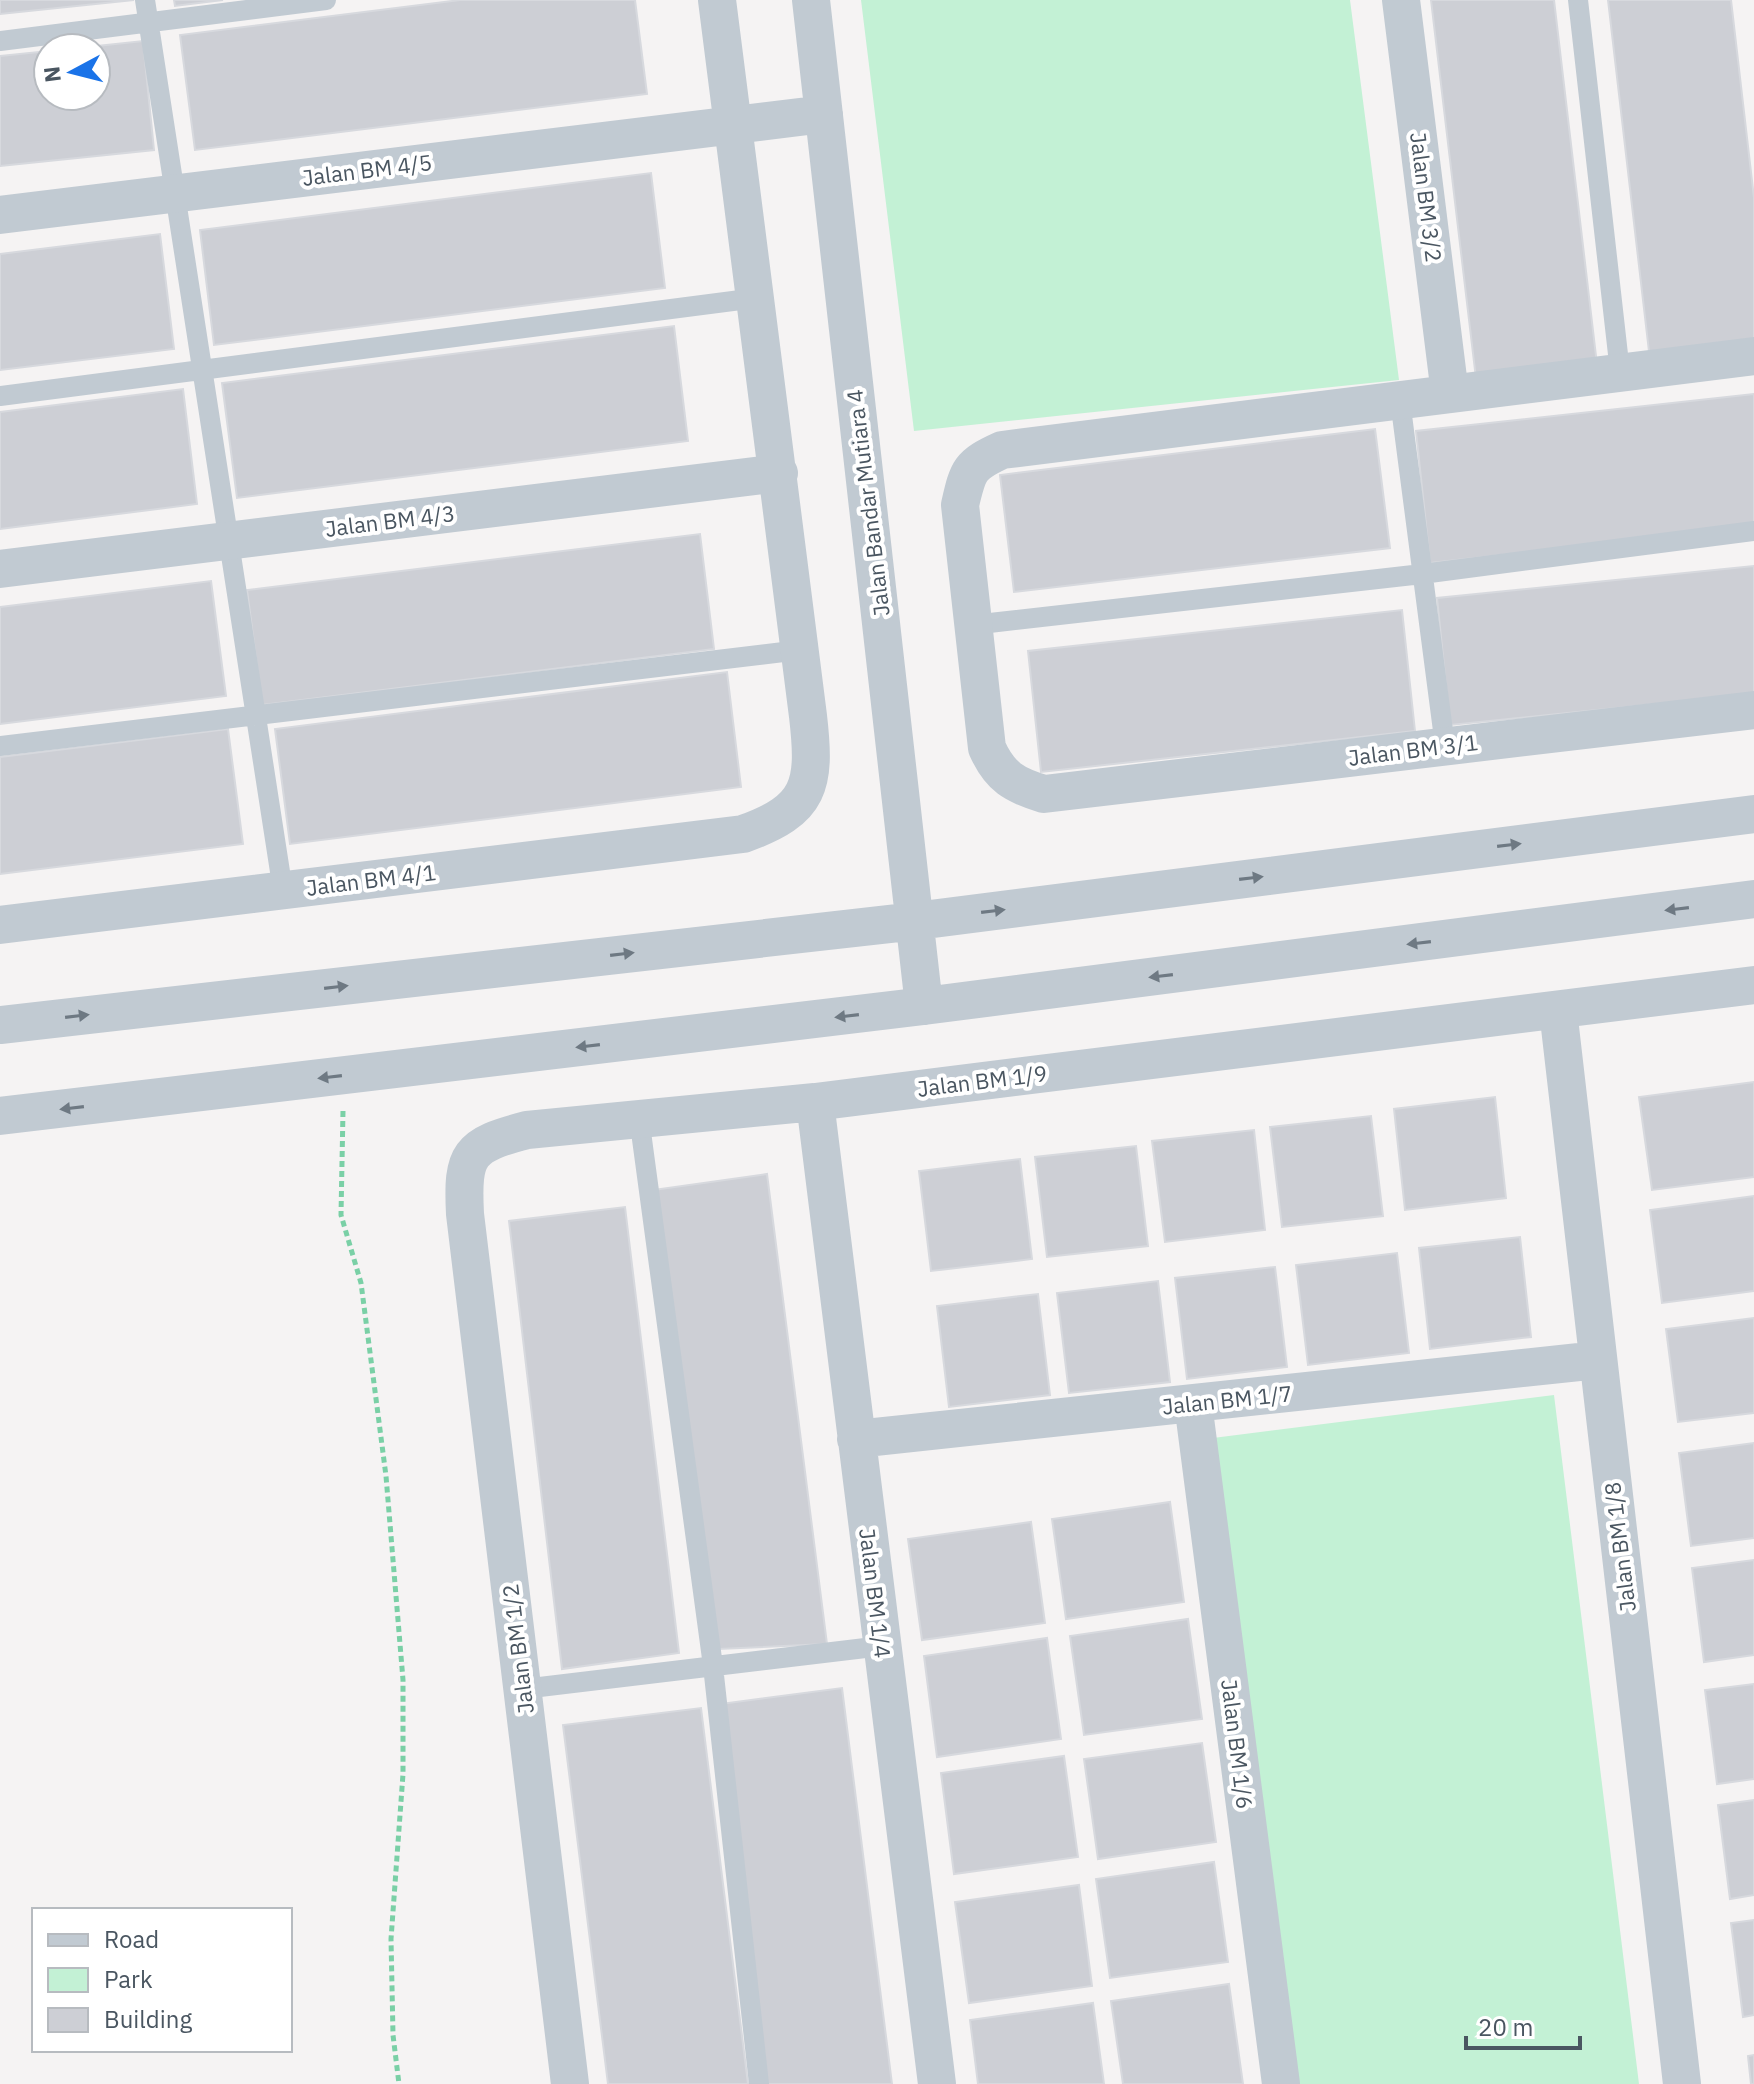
<svg xmlns="http://www.w3.org/2000/svg" width="1754" height="2084" font-family="'IBM Plex Sans',sans-serif">
  <rect width="100%" height="100%" fill="#f5f3f3"/>
  <path fill="#c3f1d5" d="M861,0H1350L1399,380L914,431Z
    M1554,1395L1639,2084H1293L1213,1438Z"/>
  <path fill="#cdcfd5" stroke="#d7d9de" stroke-width="2" d="M0,0H134L0,14Z
    M174,0H223L175,6Z
    M460,0H635L647,94L195,150L180,35Z
    M1431,0H1554L1598,373L1477,387Z
    M1608,0H1731L1754,198V348L1650,360Z
    M143,41L154,150L0,166V56L48,51V96H96V48H78Z
    M651,173L665,288L214,345L200,230Z
    M160,234L174,349L0,370V254Z
    M674,326L688,441L237,498L222,383Z
    M183,389L197,504L0,529V412Z
    M1754,394V527L1430,563L1416,431Z
    M1375,429L1390,548L1014,592L1000,475Z
    M700,534L714,649L262,705L247,590Z
    M1754,566V694L1450,725L1437,598Z
    M211,581L226,696L0,724V607Z
    M1402,610L1415,731L1041,772L1028,651Z
    M727,672L741,787L290,844L275,729Z
    M228,729L243,844L0,874V757Z
    M1754,1082V1177L1652,1190L1639,1097Z
    M1495,1097L1506,1198L1405,1210L1394,1109Z
    M1371,1116L1383,1216L1282,1227L1270,1127Z
    M1254,1130L1265,1230L1165,1242L1152,1141Z
    M1136,1146L1148,1246L1047,1257L1035,1157Z
    M1020,1159L1032,1259L931,1271L919,1171Z
    M767,1174L827,1644L718,1649L653,1190Z
    M1754,1196V1291L1662,1303L1650,1210Z
    M625,1207L679,1653L562,1669L509,1221Z
    M1520,1237L1531,1337L1430,1349L1419,1248Z
    M1397,1253L1409,1353L1308,1365L1296,1265Z
    M1275,1267L1287,1367L1187,1379L1175,1278Z
    M1158,1281L1170,1382L1069,1393L1057,1293Z
    M1038,1294L1050,1395L949,1407L937,1306Z
    M1754,1318V1413L1678,1422L1666,1329Z
    M1754,1443V1538L1691,1546L1679,1453Z
    M1170,1502L1184,1602L1066,1619L1052,1519Z
    M1031,1522L1045,1623L922,1640L908,1539Z
    M1754,1560V1655L1704,1662L1692,1568Z
    M1188,1619L1202,1719L1084,1735L1070,1636Z
    M1047,1638L1061,1739L937,1757L924,1656Z
    M1754,1684V1779L1717,1784L1705,1690Z
    M842,1688L892,2084H767L720,1704Z
    M701,1708L748,2084H608L563,1725Z
    M1202,1743L1216,1842L1098,1859L1084,1759Z
    M1064,1756L1078,1857L954,1874L941,1773Z
    M1754,1800V1895L1730,1899L1718,1805Z
    M1214,1862L1228,1962L1110,1978L1096,1879Z
    M1079,1885L1092,1986L969,2003L955,1902Z
    M1754,1920V2015L1743,2017L1731,1923Z
    M1229,1984L1243,2084H1123L1111,2001Z
    M1093,2003L1104,2084H978L970,2020Z
    M1754,2055V2084H1751L1748,2056Z"/>
  <g fill="none" stroke-linecap="round" stroke-linejoin="round">
    <path stroke="#7ad0a6" stroke-width="5" stroke-dasharray="6 4" stroke-linecap="butt" d="M343,1111L341,1215L361,1283L386,1476L403,1680V1774L391,1939L393,2035L399,2084"/>
    <path stroke="#c1cad2" stroke-width="20" d="M145,0L283,891
      M1578,0L1620,372
      M0,41L326,0
      M0,396L756,298
      M1400,400L1445,746
      M972,625L1422,574L1754,531
      M0,746L800,650
      M639,1117L713,1666L759,2084
      M523,1689L882,1646"/>
    <path stroke="#c1cad2" stroke-width="38" d="M811,0L924,1006
      M1401,0L1450,394
      M0,215L824,114
      M1754,356L1002,450C969,465 968,470 960,505L987,748C1000,777 1014,785 1044,794L1754,710
      M0,569L779,473
      M0,925L743,834C811,810 816,785 808,716L717,0
      M1558,1010L1682,2084
      M0,1025L916,921L1754,814
      M815,1102L937,2084
      M0,1116L924,1006L1754,899
      M1193,1403L1281,2084
      M856,1439L1598,1360
      M570,2084L465,1214C462,1154 468,1145 527,1130L815,1102L1754,985"/>
  </g>
  <defs><path id="oneway-solid" d="M-6-.8H1V-3.2L6.5 0L1 3.2V.8H-6Z" transform="scale(2)"/></defs>
  <g fill="#6e7983">
    <use href="#oneway-solid" transform="translate(1509 845) rotate(-7)"/>
    <use href="#oneway-solid" transform="translate(1251 878) rotate(-7)"/>
    <use href="#oneway-solid" transform="translate(1677 909) rotate(173)"/>
    <use href="#oneway-solid" transform="translate(993 911) rotate(-7)"/>
    <use href="#oneway-solid" transform="translate(1419 943) rotate(173)"/>
    <use href="#oneway-solid" transform="translate(622 954) rotate(-7)"/>
    <use href="#oneway-solid" transform="translate(1161 976) rotate(173)"/>
    <use href="#oneway-solid" transform="translate(336 987) rotate(-7)"/>
    <use href="#oneway-solid" transform="translate(77 1016) rotate(-7)"/>
    <use href="#oneway-solid" transform="translate(847 1016) rotate(173)"/>
    <use href="#oneway-solid" transform="translate(588 1046) rotate(173)"/>
    <use href="#oneway-solid" transform="translate(330 1077) rotate(173)"/>
    <use href="#oneway-solid" transform="translate(72 1108) rotate(173)"/>
  </g>
  <g text-anchor="middle" stroke-width="8" stroke-linejoin="round" paint-order="stroke">
    <g font-size="22" fill="#4a5661" stroke="#fff">
      <text transform="translate(367 170) rotate(-7)" y="8">Jalan BM 4/5</text>
      <text transform="translate(1426 197) rotate(83)" y="8">Jalan BM 3/2</text>
      <text transform="translate(868 503) rotate(-97)" y="8">Jalan Bandar Mutiara 4</text>
      <text transform="translate(390 521) rotate(-7)" y="8">Jalan BM 4/3</text>
      <text transform="translate(1413 750) rotate(-7)" y="8">Jalan BM 3/1</text>
      <text transform="translate(371 880) rotate(-7)" y="8">Jalan BM 4/1</text>
      <text transform="translate(982 1081) rotate(-7)" y="8">Jalan BM 1/9</text>
      <text transform="translate(1227 1400) rotate(-6)" y="8">Jalan BM 1/7</text>
      <text transform="translate(1620 1547) rotate(-97)" y="8">Jalan BM 1/8</text>
      <text transform="translate(875 1593) rotate(83)" y="8">Jalan BM 1/4</text>
      <text transform="translate(518 1649) rotate(-97)" y="8">Jalan BM 1/2</text>
      <text transform="translate(1237 1744) rotate(83)" y="8">Jalan BM 1/6</text>
    </g>
  </g>
  <rect x="32" y="1908" width="260" height="144" fill="#ffffff" stroke="#b7bbc0" stroke-width="2"/>
  <rect x="48" y="1934" width="40" height="12" fill="#c1cad2" stroke="#b7bbc0" stroke-width="2"/>
  <text x="104" y="1948" font-size="24" fill="#4a5661">Road</text>
  <rect x="48" y="1968" width="40" height="24" fill="#c3f1d5" stroke="#b7bbc0" stroke-width="2"/>
  <text x="104" y="1988" font-size="24" fill="#4a5661">Park</text>
  <rect x="48" y="2008" width="40" height="24" fill="#cdcfd5" stroke="#b7bbc0" stroke-width="2"/>
  <text x="104" y="2028" font-size="24" fill="#4a5661">Building</text>
  <g transform="translate(72 72) rotate(263)"><circle r="38" fill="#ffffff" stroke="#b7bbc0" stroke-width="2"/>
  <path d="M0-6L14 30L0 20L-14 30Z" fill="#1a73e8"/>
  <text y="-12" font-size="22" font-weight="bold" text-anchor="middle" fill="#4a5661">N</text>
  </g>
  <path d="M1466 2036v12h114v-12" fill="none" stroke="#4a5661" stroke-width="4"/>
  <text x="1478" y="2036" font-size="24" fill="#4a5661" stroke="#ffffff" stroke-width="6" paint-order="stroke">20 m</text>
</svg>
